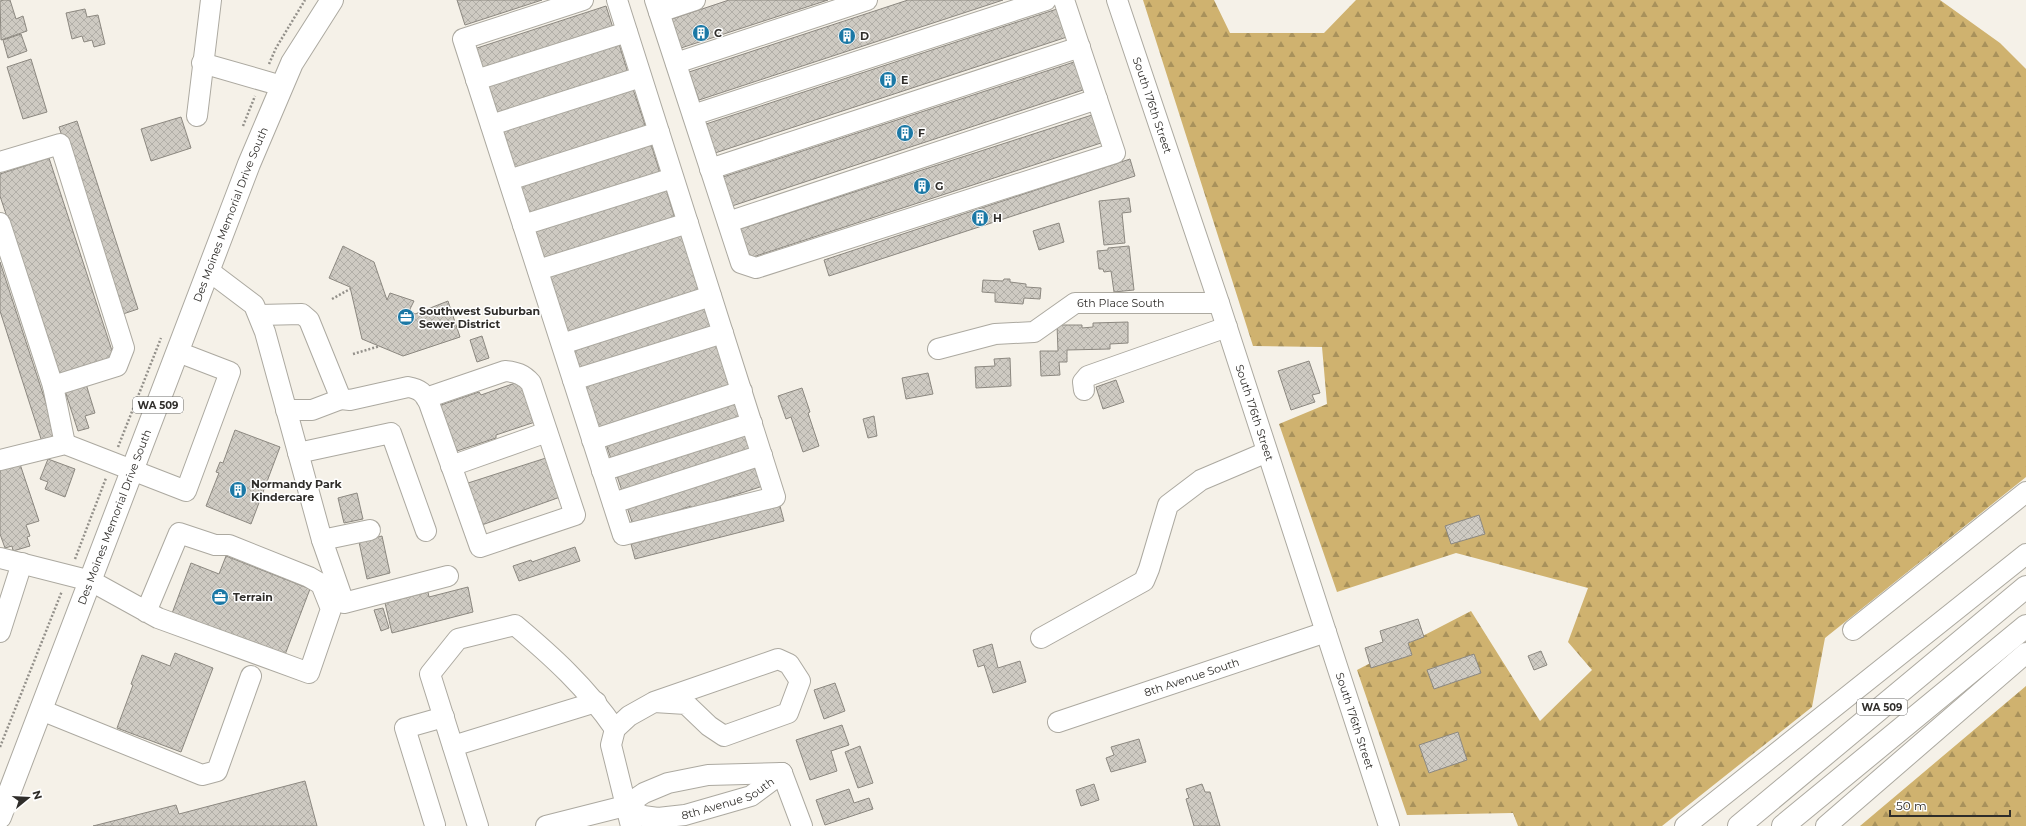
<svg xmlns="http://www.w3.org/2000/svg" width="2026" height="826" font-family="Montserrat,sans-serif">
  <defs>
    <pattern id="forest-firs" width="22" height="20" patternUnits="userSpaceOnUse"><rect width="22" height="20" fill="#cfb26f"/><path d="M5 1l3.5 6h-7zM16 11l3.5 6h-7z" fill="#a8915b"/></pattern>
    <pattern id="building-cross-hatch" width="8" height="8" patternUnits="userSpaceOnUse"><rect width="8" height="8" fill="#cecac2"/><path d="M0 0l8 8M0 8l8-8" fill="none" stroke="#b1aea7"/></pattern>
  </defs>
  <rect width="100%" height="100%" fill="#f5f1e8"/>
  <path fill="url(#forest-firs)" d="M1143,0H1214L1230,33H1324L1356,0H1940L2000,43L2026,69V477L1825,638L1812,707L1662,826H1518L1513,813L1407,815L1357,670L1471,611L1540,721L1592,670L1568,642L1588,588L1456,553L1337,592L1279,424L1327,404L1322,347L1253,346Z
    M2026,686V826H1860Z"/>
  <path fill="url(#building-cross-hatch)" stroke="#8c8880" d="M4,0H10L16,19L23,16L27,31L1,40L0,1Z
    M457,0H542L465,25Z
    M729,0H828L681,48L672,19Z
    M908,0H1003L699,100L689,72Z
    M606,6L613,28L481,71L474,49Z
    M1060,8L1070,36L715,153L706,124Z
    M85,9L87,17L98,15L105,44L94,47L92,40L84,42L82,36L72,39L66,13Z
    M21,34L27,51L8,58L3,40Z
    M619,44L628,73L496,116L486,87Z
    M31,59L47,112L23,119L7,67Z
    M1077,61L1086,89L732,206L723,177Z
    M633,89L646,128L513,171L501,132Z
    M1095,114L1104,142L750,258L740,229Z
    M181,117L191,148L151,161L141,129Z
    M77,121L138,309L120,315L59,127Z
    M651,144L660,173L529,216L519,187Z
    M49,158L115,360L60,378L0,196V174Z
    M1130,159L1135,176L829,276L824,260Z
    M666,189L675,219L544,262L534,232Z
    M1129,198L1131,212L1122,213L1125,243L1104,245L1099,201Z
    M1059,223L1064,242L1039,250L1033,231Z
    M681,234L699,291L567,334L548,277Z
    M343,246L374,262L387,300L390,293L414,301L410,309L415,314L448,301L460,337L403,356L362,339L350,287L329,278Z
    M1129,246L1134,290L1114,292L1111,271L1104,272L1103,269H1099L1097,251L1108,250V248Z
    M0,262L57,437L42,442L0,311Z
    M1004,279H1010V282L1026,284V287L1041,288L1040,299L1024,298L1023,304L995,302V293L982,292L983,280L1003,281Z
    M704,307L711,327L578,370L572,349Z
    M1128,322V343L1110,344V349L1067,350V362H1059L1060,375L1041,376L1040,351H1058L1057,325H1082V328L1093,327V323Z
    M482,336L489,358L477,362L470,340Z
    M716,343L730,386L598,429L584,386Z
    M1010,358L1011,386L976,388L975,367L995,366L994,359Z
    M1309,361L1320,393L1312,395L1315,402L1291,410L1278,371Z
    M928,373L933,394L906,399L902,378Z
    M1116,380L1124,402L1103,409L1096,387Z
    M521,381L535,422L496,435V438L454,452L438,406L479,392L481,395Z
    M86,384L95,413L85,416L89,428L78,431L65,391Z
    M802,388L810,412L808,413L819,446L803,452L791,417L786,419L778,396Z
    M735,402L741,421L612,462L606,444Z
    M874,416L877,436L868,438L863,419Z
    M235,430L280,447L251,524L206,506L219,473L216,472L220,462L223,463Z
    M745,433L751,451L623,494L617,476Z
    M549,457L563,496L479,526L465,484Z
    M48,459L75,469L65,497L45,489L48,482L40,479Z
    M19,461L39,521L26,525L30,536L27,537L30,546L13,551L12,546L5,548L0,534V467Z
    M756,465L763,486L692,509L691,506L633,525L627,507Z
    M357,493L363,519L344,523L338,498Z
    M780,506L784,521L635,559L631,544Z
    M1479,515L1485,534L1451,544L1445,526Z
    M382,536L390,573L367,579L359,542Z
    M575,547L580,561L519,581L513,566L531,560L532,562Z
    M226,556L310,589L283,660L171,616L191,563L219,574Z
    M468,587L473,612L392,633L385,603L428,592L429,597Z
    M383,608L389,628L381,631L374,610Z
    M1418,619L1424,637L1408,643L1412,655L1371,668L1365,648L1383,642L1380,631Z
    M992,644L998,668L1020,661L1026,682L993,693L984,665L978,667L973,650Z
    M1541,651L1547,665L1534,670L1528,656Z
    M175,653L213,668L181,752L117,728L133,685L131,684L142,655L170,666Z
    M1474,654L1481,673L1434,689L1427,670Z
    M835,683L845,711L824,719L814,690Z
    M842,725L849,745L831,751L837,771L810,780L796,740Z
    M1458,732L1467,760L1429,773L1419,745Z
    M1139,739L1146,762L1111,772L1106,758L1114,755L1111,747Z
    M860,746L873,783L858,788L845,752Z
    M305,781L317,826H93L176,805L179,814Z
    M1094,784L1099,800L1081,806L1076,790Z
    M1202,784L1205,792H1210L1220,826H1194L1186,799L1189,798L1186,789Z
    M849,789L854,803L869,798L873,809L825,825L816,800Z"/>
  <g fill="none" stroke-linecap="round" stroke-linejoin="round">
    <g stroke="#aca9a0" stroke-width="22">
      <g id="minor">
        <path d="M583,0L463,39L623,535L775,497L617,0"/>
        <path d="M655,0L741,263L756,268L1115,153L1064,0"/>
        <path id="s1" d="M1117,0L1219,303L1389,826"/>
        <path d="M659,12L695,0"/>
        <path d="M202,63L282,86"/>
        <path d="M676,63L867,0"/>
        <path d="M476,80L627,32"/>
        <path d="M693,115L1046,0"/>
        <path d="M197,116L211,0"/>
        <path d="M491,125L641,77"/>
        <path d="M0,162L60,144L124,348L117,366L53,386"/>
        <path d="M710,169L1080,47"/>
        <path d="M509,180L659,132"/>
        <path d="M728,222L1097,99"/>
        <path d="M0,223L53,386L65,444"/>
        <path d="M523,225L673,178"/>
        <path d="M538,270L688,223"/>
        <path d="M209,271L254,305L265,332L322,540L344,603L448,576"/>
        <path d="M259,315L302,314L309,320L341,399L350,400L408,387C420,389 424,393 429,403L480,547L575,515L531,383C523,374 516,372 505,371L426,398"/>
        <path d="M562,344L711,296"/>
        <path id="s2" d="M938,349L995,334L1034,332L1075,303H1219"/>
        <path d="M573,380L723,333"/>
        <path d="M1084,390L1083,382L1088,376L1227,327"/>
        <path d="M286,410H312L341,399"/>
        <path d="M592,440L742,391"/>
        <path d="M298,453L391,433L426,531"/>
        <path d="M0,460L65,444L186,491L230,372L178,352"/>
        <path d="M451,466L547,432"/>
        <path d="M602,471L752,423"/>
        <path d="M613,503L762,455"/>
        <path d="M322,540L370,530"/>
        <path d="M0,558L91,581L158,618L309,673L331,609L321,584L309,577L229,545H215L179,533L146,612"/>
        <path d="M1853,630L2026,492"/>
        <path d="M0,632L22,563"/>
        <path d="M1041,638L1144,581L1149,569L1168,505L1201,480L1267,452"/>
        <path d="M41,710L202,775L217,771L251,676"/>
        <path id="s3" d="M1058,722L1326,632"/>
        <path d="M453,746L596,702"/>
        <path d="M782,773L802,826"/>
        <path id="s4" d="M625,806L643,816L658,818L685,815L751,796L782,773"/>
        <path d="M435,825L405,728L444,717"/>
        <path d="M478,826L430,674L458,639L515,625C553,657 586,687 615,729"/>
        <path d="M546,826L625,806L644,793L668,783L708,775L782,773"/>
        <path d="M631,826L611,745L615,729L629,716L654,702L686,704L709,726L724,736L788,713L800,681L789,664L778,659L654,702"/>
        <path d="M1685,826L2026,554"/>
        <path d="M1826,826L2026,653"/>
      </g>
    </g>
    <g stroke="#aca9a0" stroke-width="24">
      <g id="major">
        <path id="s5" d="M0,817L249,164L292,63L332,0"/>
      </g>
    </g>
    <g stroke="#aca9a0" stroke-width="24">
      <path id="highway" d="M1739,826L2026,587
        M1783,826L2026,626"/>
    </g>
    <path stroke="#93908a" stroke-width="2.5" stroke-dasharray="2 2" stroke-linecap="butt" d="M269,64L276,48L305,0
      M243,126L255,96
      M332,299L350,289
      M353,354L380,346
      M118,447L161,338
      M75,559L106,478
      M0,747L62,591"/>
    <use href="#minor" stroke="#fff" stroke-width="20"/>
    <use href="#major" stroke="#fff" stroke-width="22"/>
    <use href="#highway" stroke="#fff" stroke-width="22"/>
  </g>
  <defs>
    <g id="building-disc" transform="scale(0.9)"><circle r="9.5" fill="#1b78a5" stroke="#fff"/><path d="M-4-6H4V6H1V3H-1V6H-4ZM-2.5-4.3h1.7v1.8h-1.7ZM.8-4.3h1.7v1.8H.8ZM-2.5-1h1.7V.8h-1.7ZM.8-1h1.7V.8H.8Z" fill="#fff"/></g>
    <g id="office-disc" transform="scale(0.9)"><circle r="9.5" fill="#1b78a5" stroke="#fff"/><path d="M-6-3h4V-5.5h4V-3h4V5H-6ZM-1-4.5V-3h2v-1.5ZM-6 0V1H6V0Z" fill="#fff"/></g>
  </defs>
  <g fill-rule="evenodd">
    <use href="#building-disc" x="701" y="33"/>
    <use href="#building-disc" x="847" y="36"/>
    <use href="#building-disc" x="888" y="80"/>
    <use href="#building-disc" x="905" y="133"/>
    <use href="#building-disc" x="922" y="186"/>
    <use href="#building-disc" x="980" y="218"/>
    <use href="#office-disc" x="406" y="317"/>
    <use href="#building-disc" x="238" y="490"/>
    <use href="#office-disc" x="220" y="597"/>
  </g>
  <g text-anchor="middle" stroke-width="3" stroke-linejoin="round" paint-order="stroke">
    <g fill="#fff" stroke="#6d6c6a" stroke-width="1">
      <rect x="133" y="397" width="50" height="16" rx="3"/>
      <rect x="1857" y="699" width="50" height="16" rx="3"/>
    </g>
    <g font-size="10" font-weight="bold" fill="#2f2d2a">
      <text x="158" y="409">WA 509</text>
      <text x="1882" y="711">WA 509</text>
    </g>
    <g font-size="11" font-weight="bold" fill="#2f2d2a" stroke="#fff" text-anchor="start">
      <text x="714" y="37">C</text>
      <text x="860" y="40">D</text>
      <text x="901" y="84">E</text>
      <text x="918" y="137">F</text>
      <text x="935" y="190">G</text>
      <text x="993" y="222">H</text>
      <text x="419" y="315">Southwest Suburban<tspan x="419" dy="13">Sewer District</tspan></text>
      <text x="251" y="488">Normandy Park<tspan x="251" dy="13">Kindercare</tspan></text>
      <text x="233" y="601">Terrain</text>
    </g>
    <g font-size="11" fill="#2f2d2a" stroke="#fff">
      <text dy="4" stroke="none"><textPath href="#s1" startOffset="111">South 176th Street</textPath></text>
      <text dy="4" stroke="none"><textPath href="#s5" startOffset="645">Des Moines Memorial Drive South</textPath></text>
      <text dy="4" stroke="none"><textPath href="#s2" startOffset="194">6th Place South</textPath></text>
      <text dy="4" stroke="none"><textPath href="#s1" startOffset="435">South 176th Street</textPath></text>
      <text dy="4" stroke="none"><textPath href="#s5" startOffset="321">Des Moines Memorial Drive South</textPath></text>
      <text dy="4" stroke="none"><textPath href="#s3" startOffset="141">8th Avenue South</textPath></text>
      <text dy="4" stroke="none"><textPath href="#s1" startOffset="759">South 176th Street</textPath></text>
      <text dy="4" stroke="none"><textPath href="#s4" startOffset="109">8th Avenue South</textPath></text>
    </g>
  </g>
  <g transform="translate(28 798) rotate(72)" stroke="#ffffff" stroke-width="3" paint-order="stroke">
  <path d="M0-3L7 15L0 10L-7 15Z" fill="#2f2d2a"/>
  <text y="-6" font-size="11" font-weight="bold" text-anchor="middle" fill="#2f2d2a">N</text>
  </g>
  <path d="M1890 810v6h120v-6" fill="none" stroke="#2f2d2a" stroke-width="2"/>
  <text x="1896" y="810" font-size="12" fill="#2f2d2a" stroke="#ffffff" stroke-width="3" paint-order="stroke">50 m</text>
</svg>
